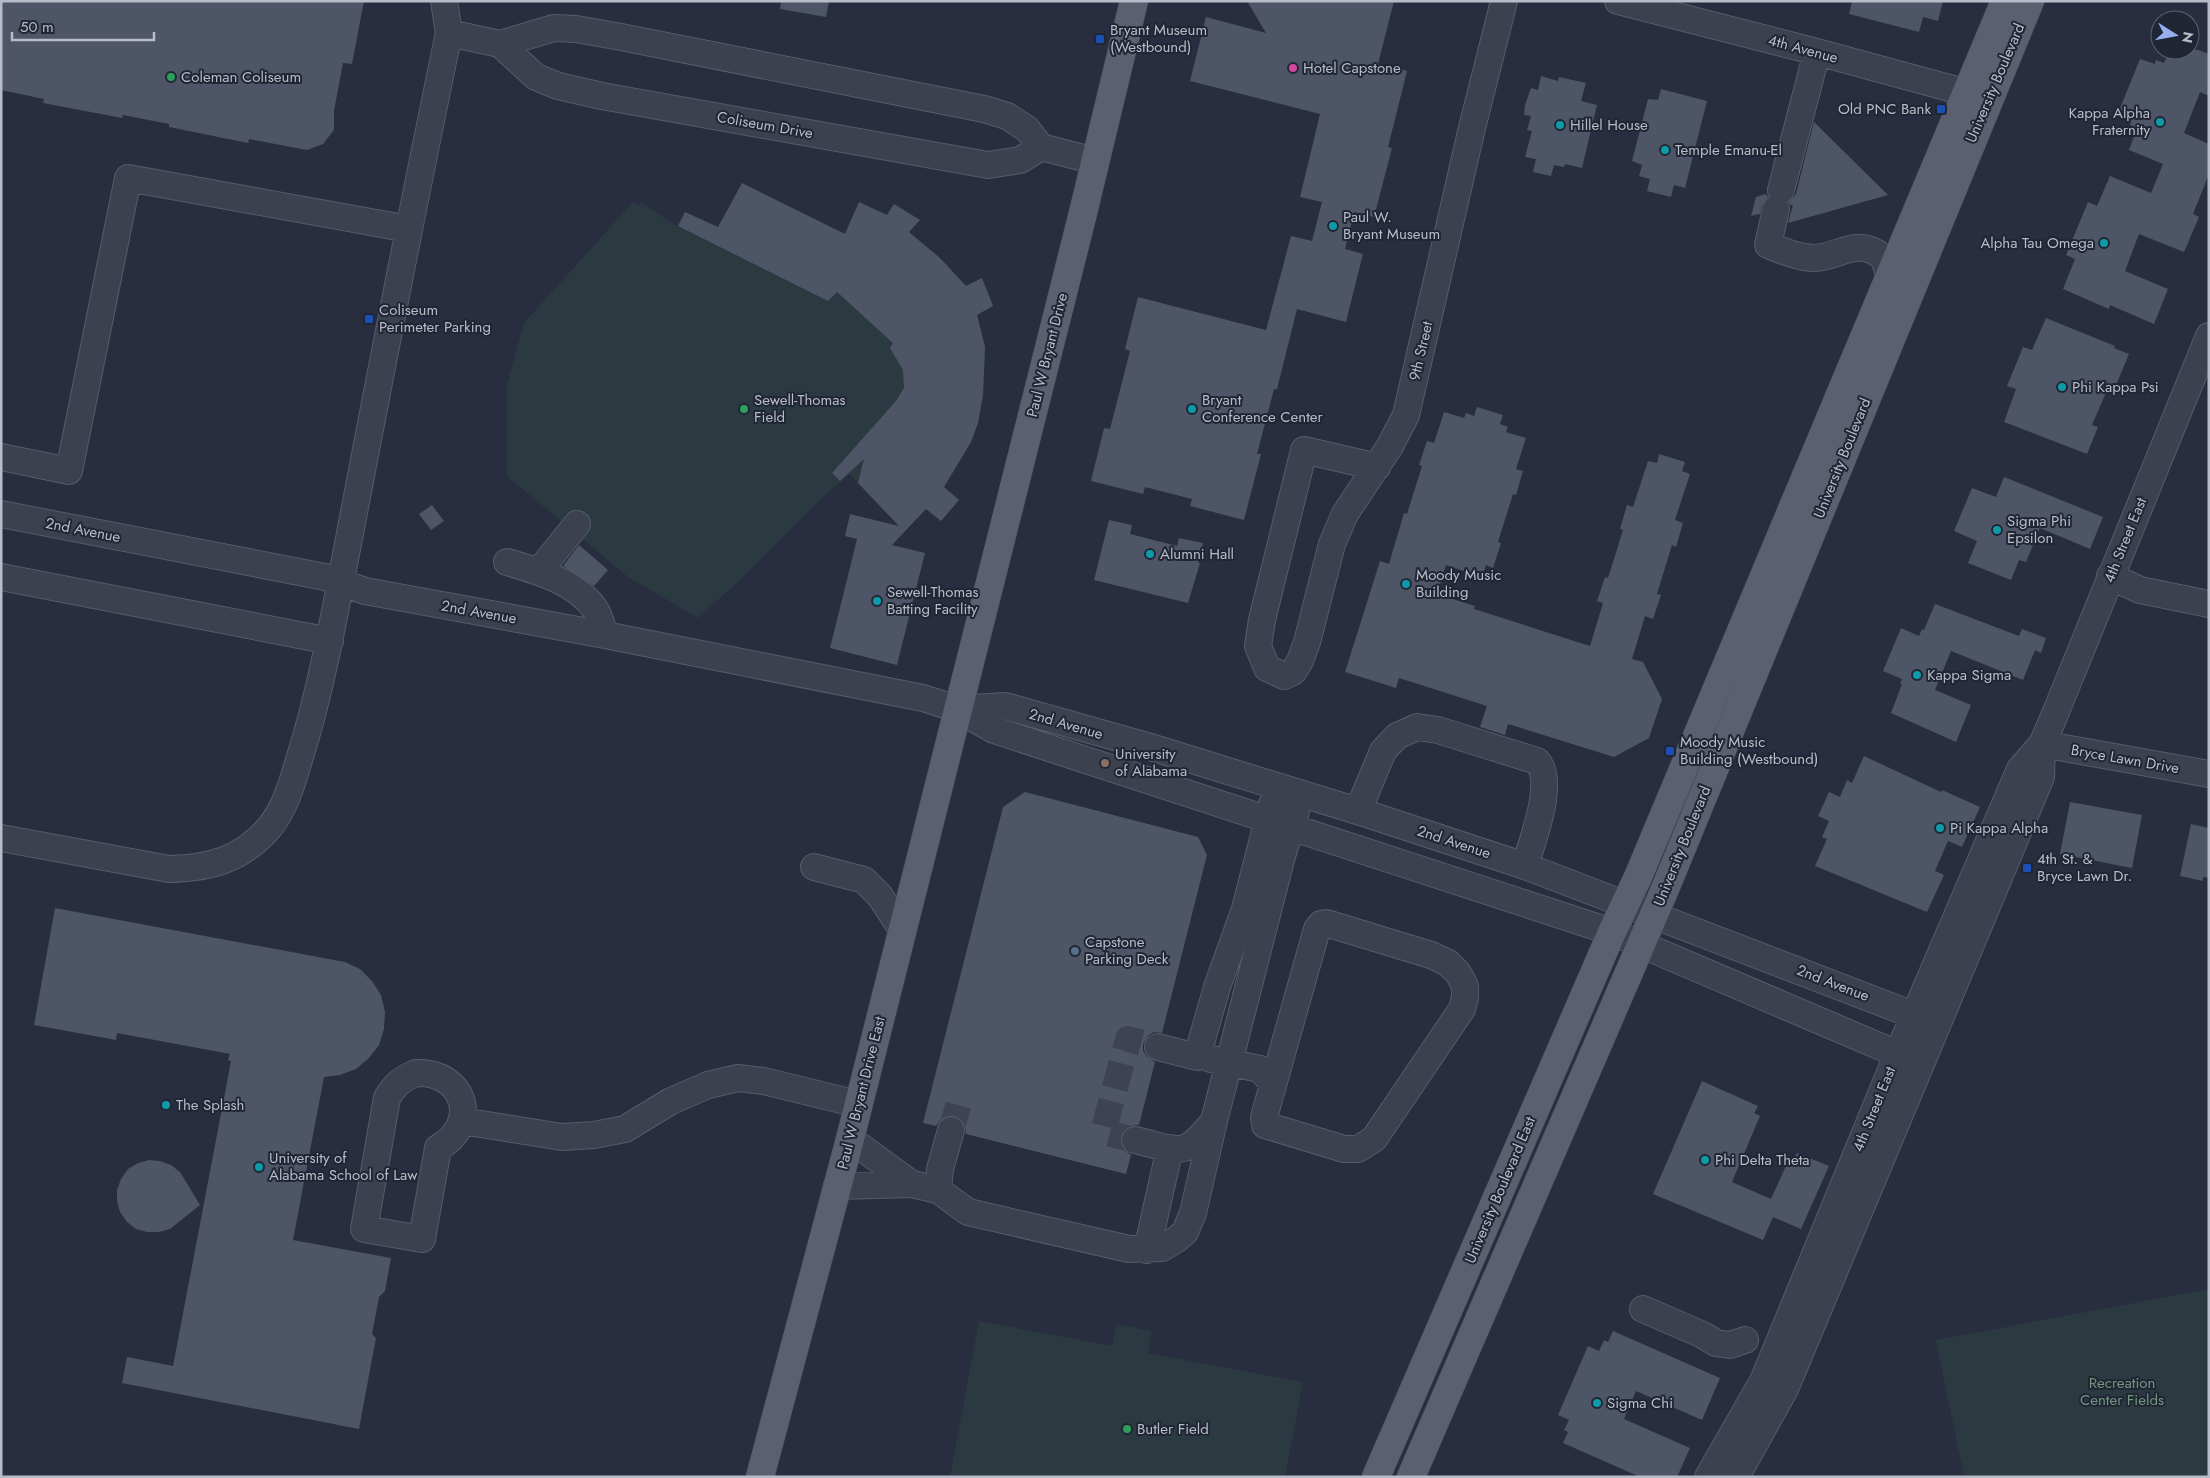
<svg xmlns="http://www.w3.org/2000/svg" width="2210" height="1478" font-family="Jost,sans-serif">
  <rect width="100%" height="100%" fill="#282e3f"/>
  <path fill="#2a3a40" d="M633,202L639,205L642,203L677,226L685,212L718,227L844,234L859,202L886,215L894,204L920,220L909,232L966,286L982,278L993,306L977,315L985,347L983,395L971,442L944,487L959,500L941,521L926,509L904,532L850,474L822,498L741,579L698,618L628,577L507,476V385L524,323Z
    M2209,1289V1477H1964L1936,1340Z
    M979,1321L1112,1346L1117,1324L1151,1331L1148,1353L1303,1382L1285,1477H950Z"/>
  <path fill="#4e5567" d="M1,1H364L352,64L343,63L334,111V130L323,144L307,150L249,139L248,143L169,127V124L123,115L122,118L43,103L44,99L1,90Z
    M781,1H829L826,17L780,9Z
    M1247,1H1394L1378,64L1407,71L1388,147L1392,148L1374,217L1354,212L1345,249L1363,254L1346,322L1297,309L1277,389H1274L1257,454H1261L1244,520L1190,506L1192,499L1145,487L1143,494L1091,481L1104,428L1110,429L1130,351L1125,349L1138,297L1266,330L1291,236L1312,241L1322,202L1300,197L1320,114L1190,81L1206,17L1266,33Z
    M1852,1H1943L1938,21L1923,17L1919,32L1849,14Z
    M2170,50H2198L2209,54V96L2200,92L2184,133L2209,144V174L2193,214L2199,217L2184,252L2139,234L2125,271L2168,289L2154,324L2110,305L2109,309L2063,289L2075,259L2066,255L2088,202L2097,206L2110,176L2151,193L2163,164L2129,150L2137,128L2130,125L2132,118L2118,113L2140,59L2155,64L2156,60L2164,63Z
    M1541,76L1558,81L1559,77L1586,83L1581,101L1597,105L1582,168L1565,164L1564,167L1554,165L1551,176L1533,172L1536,159L1525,157L1532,131L1527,130L1531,116L1524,115L1525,105L1531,88L1538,90Z
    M1661,89L1707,101L1685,188L1674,185L1671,197L1647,191L1650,179L1639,176L1642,165L1632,161L1648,99L1658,100Z
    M1814,122L1888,195L1788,223L1793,205H1790L1789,202L1796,194Z
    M742,183L845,234L859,202L887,215L894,204L920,220L909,232L940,258L966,286L982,278L993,306L977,315L985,347L983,395L978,423L971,442L944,487L959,500L941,521L926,509L892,545L925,553L897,665L830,648L857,539L845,536L850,514L899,526L858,483L864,459L840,481L832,473L896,401L904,388L903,370L890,348L893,343L837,292L828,301L678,226L685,212L718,227Z
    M1766,194L1768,197L1762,205L1760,214L1751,216L1756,197Z
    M2046,318L2115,346L2114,348L2129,354L2114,390L2108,388L2092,425L2098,427L2087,454L2004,422L2016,389L2007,386L2023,347L2032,350Z
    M1477,407L1503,415L1500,424L1508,427L1506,432L1526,438L1516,469L1523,471L1516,495L1513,494L1498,542L1501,543L1493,568L1486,565L1482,577L1446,565L1437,594L1475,606L1474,609L1493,615L1590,646L1603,603L1597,601L1605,577L1608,578L1623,530L1620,529L1627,505L1633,507L1648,461L1657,463L1659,454L1685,462L1682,471L1690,474L1675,520L1683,523L1676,547L1672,545L1657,594L1661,595L1653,619L1645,616L1632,659L1643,662L1662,699L1649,738L1614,757L1508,724L1505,735L1480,727L1487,706L1399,678L1396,688L1345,672L1380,561L1389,564L1404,513L1407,514L1422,466L1419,465L1427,441L1434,443L1444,412L1464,418L1466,413L1474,416Z
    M2004,477L2103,517L2090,549L2040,528L2026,562L2019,560L2011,580L1968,563L1977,541L1954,531L1972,488L1996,497Z
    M432,505L444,521L431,530L419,514Z
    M1109,520L1132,525L1130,534L1177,546L1179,538L1203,543L1198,563H1200L1188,603L1094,580Z
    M579,545L608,570L594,586L563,566Z
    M1935,604L2019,636L2022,629L2046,638L2041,653L2035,650L2023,680L1951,651L1935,690L1971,705L1956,742L1891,713L1902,684L1900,683L1902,679L1883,671L1901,628L1919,636L1922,629L1924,630Z
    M1864,756L1941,792L1942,790L1980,807L1962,847L1948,841L1935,871L1944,875L1927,912L1815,866L1827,839L1822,837L1829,821L1818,816L1825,801L1829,792L1840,797L1847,780L1852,783Z
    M1025,792L1198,837L1207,855L1162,1033L1154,1032L1148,1036L1143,1044V1051L1147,1057L1155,1062L1139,1125L1131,1126L1125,1129L1120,1137L1121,1144L1124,1150L1131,1155L1126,1174L966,1134L965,1126L962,1120L955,1115L947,1116L941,1119L936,1126L923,1123L1003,807Z
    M2070,802L2142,815L2132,868L2060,854Z
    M2191,824L2209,828V878L2203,877V881L2180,876Z
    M55,908L345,962L360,969L372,981L381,995L385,1012L384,1029L379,1045L369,1058L356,1069L340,1075L324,1077L293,1240L391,1258L385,1291L379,1297L372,1334L376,1338L359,1429L122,1383L127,1357L173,1366L231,1061L228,1060L230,1054L117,1033L116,1040L34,1025Z
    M1702,1081L1758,1106L1754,1113L1760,1116L1732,1182L1771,1199L1789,1159L1793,1161L1797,1153L1829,1166L1801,1229L1773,1217L1763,1240L1653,1194Z
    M149,1160L160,1161L171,1165L180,1172L200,1205L170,1229L159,1232H147L136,1229L127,1222L120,1212L117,1201V1190L121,1179L128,1169L138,1163Z
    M1613,1331L1720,1378L1702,1420L1636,1391L1624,1419L1690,1448L1677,1477H1640L1563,1443L1568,1432L1564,1430L1569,1420L1558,1415L1588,1346L1599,1351L1604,1340L1608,1342Z"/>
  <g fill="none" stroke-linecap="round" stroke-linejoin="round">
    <path stroke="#3e4354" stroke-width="26" stroke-dasharray="26 13" stroke-linecap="butt" d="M951,1130L959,1103
      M1135,1140L1103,1132L1128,1039L1158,1047"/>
    <g stroke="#565c69" stroke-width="28">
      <path id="minor" d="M1618,1L1817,52L1953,89L1986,101
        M449,33L500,44L554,28L576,29L621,37L984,109L1007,116L1027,129L1041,147L1095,161
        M500,44L536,77L558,86L602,96L988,165L1020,160L1041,147
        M1781,190L1817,52
        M1776,209L1768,245C1783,251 1797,257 1813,258C1839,258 1857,235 1884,258L1890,278
        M1,457L69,471L128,178L409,229
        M1377,467L1304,450L1262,620L1258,646L1267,668L1284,676L1293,672L1300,661L1307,642L1332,544L1345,514L1390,446L1406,415L1471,132L1504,1
        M1,514L325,577L365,591L605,635L923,698L957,709L994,730L1612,932L1921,1064
        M507,562C538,571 576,582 595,609C600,616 602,627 605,635
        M539,571L577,524
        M2110,576L2140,590L2209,604
        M1,577L330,641
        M957,709L1005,706L1147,746L1364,813L1525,866L1937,1024
        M2042,744L2209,774
        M1358,811L1383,751L1397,736L1417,727L1438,730L1537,761C1556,782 1532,841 1525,866
        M1,838L169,869C210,868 241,860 269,828C288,805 294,775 303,747C325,673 337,599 352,523C383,360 415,196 449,33L444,1
        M814,867L864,880L880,896L902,930
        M1326,923L1431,955L1448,963L1458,973L1465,986V998L1462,1009L1374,1139L1358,1149H1344L1265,1125L1264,1117L1317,929L1321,924Z
        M1158,1047L1197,1057L1217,987L1245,909L1272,804
        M1211,1059L1260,1069L1266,1076
        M416,1073C465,1071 481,1124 438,1148L422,1239L364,1229L387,1098C394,1085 402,1079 416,1073Z
        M462,1121L562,1137L594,1135L625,1129L671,1101L708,1085L738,1078L764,1081L858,1104
        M850,1139L912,1184
        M1135,1140C1179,1150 1183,1160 1213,1122
        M837,1186L912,1184L938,1190L968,1212L1129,1249L1162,1248L1177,1239L1185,1232L1193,1213L1214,1121L1282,856L1296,811
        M938,1190L940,1169L951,1130
        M1147,1250L1170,1148
        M1643,1309L1703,1335L1716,1343L1730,1345L1745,1340
        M1708,1477L1763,1381L1898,1053L2020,769L2042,744L2053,719L2209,336
        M1736,1477L1785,1389L2041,777L2042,744"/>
    </g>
    <g stroke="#454a58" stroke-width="29">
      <path id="major" d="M760,1477L850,1139L1082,217L1134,1
        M1376,1477L1612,932L1638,877L2005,1
        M1411,1477L1665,889L2030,1"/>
    </g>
    <use href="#minor" stroke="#3c414f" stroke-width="26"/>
    <use href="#major" stroke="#5a606f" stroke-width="28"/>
  </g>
  <g fill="#1a4fb4" stroke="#202634" stroke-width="2">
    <rect x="1095" y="34" width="10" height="10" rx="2.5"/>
    <rect x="1936" y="104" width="10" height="10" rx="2.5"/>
    <rect x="364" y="314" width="10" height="10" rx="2.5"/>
    <rect x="1665" y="746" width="10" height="10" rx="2.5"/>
    <rect x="2022" y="863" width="10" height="10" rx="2.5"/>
  </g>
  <circle fill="#d1479c" stroke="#202634" stroke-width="2" cx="1293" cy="68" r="5"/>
  <g fill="#2e9e5b" stroke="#202634" stroke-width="2">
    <circle cx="171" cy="77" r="5"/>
    <circle cx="744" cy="409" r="5"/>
    <circle cx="1127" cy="1429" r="5"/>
  </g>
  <g fill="#0f9aa8" stroke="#202634" stroke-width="2">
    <circle cx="2160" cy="122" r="5"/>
    <circle cx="1560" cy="125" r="5"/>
    <circle cx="1665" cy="150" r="5"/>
    <circle cx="1333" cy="226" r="5"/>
    <circle cx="2104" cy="243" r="5"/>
    <circle cx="2062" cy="387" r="5"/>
    <circle cx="1192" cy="409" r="5"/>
    <circle cx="1997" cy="530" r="5"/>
    <circle cx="1150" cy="554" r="5"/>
    <circle cx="1406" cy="584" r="5"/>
    <circle cx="877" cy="601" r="5"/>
    <circle cx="1917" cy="675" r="5"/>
    <circle cx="1940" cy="828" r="5"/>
    <circle cx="166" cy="1105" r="5"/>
    <circle cx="1705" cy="1160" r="5"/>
    <circle cx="259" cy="1167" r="5"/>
    <circle cx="1597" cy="1403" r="5"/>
  </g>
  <circle fill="#8d6e63" stroke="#202634" stroke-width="2" cx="1105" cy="763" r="5"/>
  <circle fill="#5c6f8a" stroke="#202634" stroke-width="2" cx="1075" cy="951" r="5"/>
  <g text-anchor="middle" stroke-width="4" stroke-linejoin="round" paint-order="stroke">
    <g font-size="15" fill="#b8bcc9" stroke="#202634" text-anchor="start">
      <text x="1110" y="35">Bryant Museum<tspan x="1110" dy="17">(Westbound)</tspan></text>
      <text x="1303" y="73">Hotel Capstone</text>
      <text x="181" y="82">Coleman Coliseum</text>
      <text x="1931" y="114" text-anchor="end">Old PNC Bank</text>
      <text x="2150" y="118" text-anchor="end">Kappa Alpha<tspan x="2150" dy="17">Fraternity</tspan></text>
      <text x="1570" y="130">Hillel House</text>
      <text x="1675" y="155">Temple Emanu-El</text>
      <text x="1343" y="222">Paul W.<tspan x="1343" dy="17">Bryant Museum</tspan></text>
      <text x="2094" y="248" text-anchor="end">Alpha Tau Omega</text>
      <text x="379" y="315">Coliseum<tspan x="379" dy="17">Perimeter Parking</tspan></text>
      <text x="2072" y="392">Phi Kappa Psi</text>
      <text x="754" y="405">Sewell-Thomas<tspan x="754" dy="17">Field</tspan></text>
      <text x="1202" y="405">Bryant<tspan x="1202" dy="17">Conference Center</tspan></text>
      <text x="2007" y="526">Sigma Phi<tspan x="2007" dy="17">Epsilon</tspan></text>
      <text x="1160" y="559">Alumni Hall</text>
      <text x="1416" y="580">Moody Music<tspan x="1416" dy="17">Building</tspan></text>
      <text x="887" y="597">Sewell-Thomas<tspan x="887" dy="17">Batting Facility</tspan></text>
      <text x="1927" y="680">Kappa Sigma</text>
      <text x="1680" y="747">Moody Music<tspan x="1680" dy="17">Building (Westbound)</tspan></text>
      <text x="1115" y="759">University<tspan x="1115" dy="17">of Alabama</tspan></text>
      <text x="1950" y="833">Pi Kappa Alpha</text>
      <text x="2037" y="864">4th St. &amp;<tspan x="2037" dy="17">Bryce Lawn Dr.</tspan></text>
      <text x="1085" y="947">Capstone<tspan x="1085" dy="17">Parking Deck</tspan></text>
      <text x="176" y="1110">The Splash</text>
      <text x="269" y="1163">University of<tspan x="269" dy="17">Alabama School of Law</tspan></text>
      <text x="1715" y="1165">Phi Delta Theta</text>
      <text x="1607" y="1408">Sigma Chi</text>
      <text x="1137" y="1434">Butler Field</text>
    </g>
    <g font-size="15" fill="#b8bcc9" stroke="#202634">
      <text transform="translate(1803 49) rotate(15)" y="5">4th Avenue</text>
      <text transform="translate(1995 83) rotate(-67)" y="5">University Boulevard</text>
      <text transform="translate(765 125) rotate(10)" y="5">Coliseum Drive</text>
      <text transform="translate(1421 351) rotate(-77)" y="5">9th Street</text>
      <text transform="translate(1047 355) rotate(-76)" y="5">Paul W Bryant Drive</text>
      <text transform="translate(1842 458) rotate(-68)" y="5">University Boulevard</text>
      <text transform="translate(83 530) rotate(11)" y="5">2nd Avenue</text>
      <text transform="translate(2125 540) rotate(-68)" y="5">4th Street East</text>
      <text transform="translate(479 612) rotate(10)" y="5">2nd Avenue</text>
      <text transform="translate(1066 724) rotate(16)" y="5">2nd Avenue</text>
      <text transform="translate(2125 759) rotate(10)" y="5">Bryce Lawn Drive</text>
      <text transform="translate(1454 842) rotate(18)" y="5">2nd Avenue</text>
      <text transform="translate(1682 846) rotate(-68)" y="5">University Boulevard</text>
      <text transform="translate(1833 983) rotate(21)" y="5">2nd Avenue</text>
      <text transform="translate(861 1093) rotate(-76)" y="5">Paul W Bryant Drive East</text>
      <text transform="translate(1874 1109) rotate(-68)" y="5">4th Street East</text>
      <text transform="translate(1500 1190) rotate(-67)" y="5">University Boulevard East</text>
    </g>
    <g font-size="15" fill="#71987f" stroke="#202634">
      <text x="2122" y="1388">Recreation<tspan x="2122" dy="17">Center Fields</tspan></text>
    </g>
  </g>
  <rect width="2210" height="1478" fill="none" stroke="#b8bcc9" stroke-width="5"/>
  <g transform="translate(2175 35) rotate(101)"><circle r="24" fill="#202634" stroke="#5d6270"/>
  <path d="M0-4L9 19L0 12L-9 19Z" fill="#96adf0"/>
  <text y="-8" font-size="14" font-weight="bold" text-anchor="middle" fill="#b8bcc9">N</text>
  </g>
  <path d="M12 32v8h142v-8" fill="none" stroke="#b8bcc9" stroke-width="2.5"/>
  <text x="20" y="32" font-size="15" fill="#b8bcc9" stroke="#202634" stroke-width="4" paint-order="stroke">50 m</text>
</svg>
